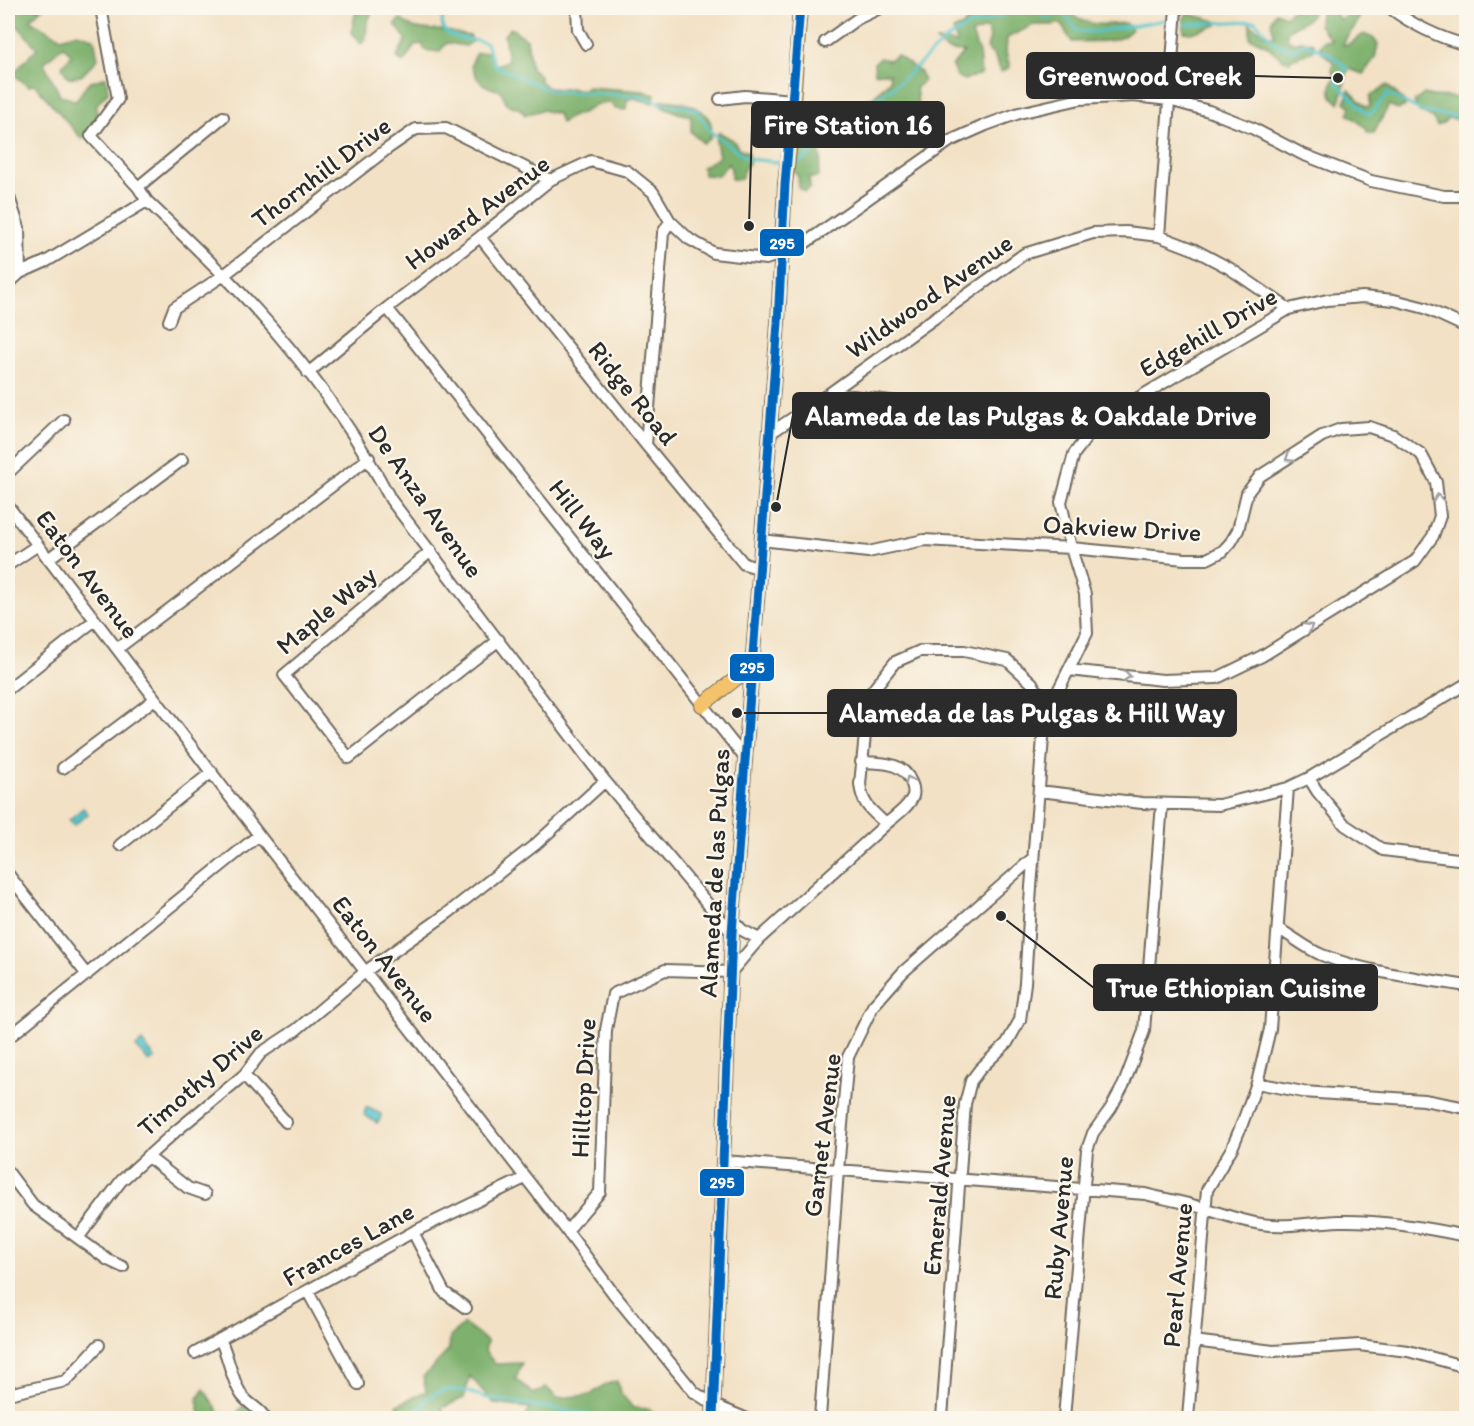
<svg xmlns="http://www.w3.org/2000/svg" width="1474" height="1426" font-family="Itim,sans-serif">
  <rect width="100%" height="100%" fill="#fbf7ec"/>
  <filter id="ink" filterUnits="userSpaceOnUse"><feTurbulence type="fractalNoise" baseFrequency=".0167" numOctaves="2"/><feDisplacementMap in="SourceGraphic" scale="12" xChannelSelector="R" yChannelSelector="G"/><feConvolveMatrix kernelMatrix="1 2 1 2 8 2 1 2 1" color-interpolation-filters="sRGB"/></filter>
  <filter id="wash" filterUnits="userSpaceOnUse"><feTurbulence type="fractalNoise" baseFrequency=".008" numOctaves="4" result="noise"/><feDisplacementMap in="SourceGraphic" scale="24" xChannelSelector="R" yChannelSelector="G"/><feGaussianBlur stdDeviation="1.35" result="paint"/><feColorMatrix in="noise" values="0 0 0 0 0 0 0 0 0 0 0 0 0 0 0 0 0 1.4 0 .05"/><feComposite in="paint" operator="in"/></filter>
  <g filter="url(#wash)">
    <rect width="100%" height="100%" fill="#f2e1c5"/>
    <path fill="#7eb16d" stroke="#546e4c" stroke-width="1.5" d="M8,8H42L30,20L61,38L77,33L94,38L98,59L81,76L68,78L62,66L72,55L63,46L44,63L60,95L76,101L88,83L106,77L108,92L97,104L96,121L82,139L35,85L28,86L13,74L37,48L8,15Z
      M356,8H374L367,23L366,39L361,44L352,33Z
      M982,8L994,11L1000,8H1039L1044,11L1059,8H1077L1072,14C1088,27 1105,25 1125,23L1132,29C1119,46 1092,40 1072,42L1060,23L1054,25H1033L1007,38L1006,53L1010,67L1001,72L994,56L987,49L990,37L987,28L972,34L979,53L981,74L964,80L956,76L952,66L964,52C950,51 945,52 936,41L957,43L953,30L963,26Z
      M1295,8H1316L1308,19L1287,31V39L1295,43L1300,41L1314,43V50C1307,55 1297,56 1289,61L1283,60L1266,45L1250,38V24L1265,34L1275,36C1271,25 1269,22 1276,12L1285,16Z
      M1323,8L1333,9L1340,20L1353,10L1360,15C1356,31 1348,30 1343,45H1347L1364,34L1373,38L1378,44L1375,58L1363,74L1349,69C1343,80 1345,92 1339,103C1327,95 1329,87 1336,76L1332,71L1333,62L1322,52L1320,46L1324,40L1332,41L1319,25L1320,11Z
      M1187,13L1216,21L1217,25L1191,33L1184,32V18Z
      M400,19C415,30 419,29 437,30C448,30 460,35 471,36L472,42L466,46L447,43L439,52L425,50L422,44L415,45L403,63L397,57L406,39L395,24Z
      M511,28L527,39L531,68L540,75V81L548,88L562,89L570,88L580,90L588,87L643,91L655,95L653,103L634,98L627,100L626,110L616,109L609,102L594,105C585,115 572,114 561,123L558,114L542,110L525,115L520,109L507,104L501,91C482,86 478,83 471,65L476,53L488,52L496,65L508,61L504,35Z
      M897,55L920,72L924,81L916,87L918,105L894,115L887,104C878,116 872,125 856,120L851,110L861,102L871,99L890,80L889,73H875L874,63L880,58L889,60Z
      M1387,85L1404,101L1405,106L1398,110L1389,105L1374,133H1367L1366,128L1348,114L1351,107L1345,102L1349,90L1366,107L1370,106V96Z
      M1424,94C1443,101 1445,90 1466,104V125L1461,120L1447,118L1445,122L1437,126L1432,117L1420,113L1414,102Z
      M662,100C679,101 705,105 711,124C712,128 711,135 710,139L703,143L691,132V116L678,113L660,105Z
      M821,121L836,126L829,145L819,152L821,157L818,177L809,178L810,188L805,192L799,188L798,176L793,170L795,128L800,123L819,128Z
      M719,132L733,140L739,149L749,153V163L744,169L741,179H731V168L728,164L717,176L704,175L702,167L719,157L716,141Z
      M464,1324L487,1341L485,1351L495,1364L522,1363L516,1379L534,1394L546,1387L557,1398L590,1395L604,1385L617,1381L620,1392L633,1408L650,1409L658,1418H525L530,1408L494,1404L470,1376L464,1398L442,1408L446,1418H404L397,1405L426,1391L423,1377L449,1350L450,1337Z
      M204,1389L221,1416L233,1417L243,1406H258L272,1418H201L197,1400Z"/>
    <path fill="#56c4ca" stroke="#40787a" stroke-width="1.5" d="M83,808L88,814L74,825L69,820Z
      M142,1042L155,1058L149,1062L136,1047Z
      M366,1107L381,1114L380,1120L377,1123L364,1115Z"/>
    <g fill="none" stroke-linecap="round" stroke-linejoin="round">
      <path stroke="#56c4ca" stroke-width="3" d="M443,8C443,13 441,22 443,27C447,41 475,38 486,43C492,55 490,67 505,70L551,91L637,96L669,105L687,107L696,110L711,132L748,159L777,162
        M1029,8L1046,17L1061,14L1068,18L1077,31L1096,32L1165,20
        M1184,24L1255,21L1275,43L1292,50L1304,43L1328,53L1347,68L1338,78L1337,83L1365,112L1370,114L1388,94L1424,112L1466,118
        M798,163L835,134L853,116L900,82L944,41L968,26L1026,8
        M411,1418C421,1406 429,1393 446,1390C463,1387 476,1396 492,1399C530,1404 569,1412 607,1418"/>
    </g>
  </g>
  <g filter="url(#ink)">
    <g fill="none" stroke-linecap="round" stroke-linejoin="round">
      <g stroke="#716b61" stroke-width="14">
        <path id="minor" d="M101,8L118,99L91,136L138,187L147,201C191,243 236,285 275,331C319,382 360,441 391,500L605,781L732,933
          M577,8L578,30L586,44
          M1390,8C1414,26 1437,37 1466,45
          M825,42L857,19L880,8
          M720,99L745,96L793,100
          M138,187L223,117
          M8,194L19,228L20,273
          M1159,236L1176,8
          M480,237L646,445L744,564L758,568
          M8,284L20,273L47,261L147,201
          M387,308L744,757
          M169,321L174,308L224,275L387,149L416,129L446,128L550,180
          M308,373L387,308L480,237L550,180L591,161L627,171L653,192L670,221L689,239L714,253L766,259L798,248L950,141L986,125L1019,113L1080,99L1134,96L1169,100L1209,111L1252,128L1302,154L1371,181L1444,196H1466
          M830,393L973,412L1099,421L1289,309L1327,300L1363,297L1394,300L1425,308L1466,327
          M769,434L830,393L1024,254L1093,233L1126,232L1159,236L1193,249L1229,268L1289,309
          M646,445L663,233L670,221
          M8,473L64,420
          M8,506L259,835L567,1231L613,1293L694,1392L714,1405L745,1418
          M761,540L868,552L924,540L1071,548L1185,559H1207L1223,551L1231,542L1238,530L1247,493L1260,476L1322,436L1341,429L1369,427L1393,435L1421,454L1436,482L1440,516L1433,536L1415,561L1262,656L1217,678L1163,680L1069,670
          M431,551L284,675L349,758L499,640
          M48,559L182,460
          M8,565L38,545
          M117,649L369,458
          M8,689L95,620
          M861,762C880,763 903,761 911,782C913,786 914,792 913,796C909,807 894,817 886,824
          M63,768L155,699
          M1309,778L1317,791L1345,825L1383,850L1466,860
          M1039,791L1142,803L1219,805L1288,788L1309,778L1466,684
          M120,845L212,772
          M8,874L87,975
          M733,920L742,930L759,939
          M1279,929C1293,937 1307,949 1322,955C1368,973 1418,978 1466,986
          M8,1038L259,835
          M244,1075L286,1122
          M1257,1083L1303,1092L1424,1100L1466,1108
          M147,1156L188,1188L205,1194
          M724,1161L1145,1194C1165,1199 1184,1202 1203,1208C1223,1214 1240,1221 1261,1224C1287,1228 1313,1222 1339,1221C1382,1220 1424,1227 1466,1236
          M8,1172L33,1205L108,1260L123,1267
          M567,1231L600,1192L606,1030L613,994L665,970L731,972L759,939L886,824C872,811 862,805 860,784L869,695L895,662L920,651H964L1007,660L1032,683L1048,711
          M413,1232L444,1292L466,1308
          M78,1238L121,1181L176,1131L244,1075L261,1053L296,1030L366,971L448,913L536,844L605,781
          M308,1292L358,1384
          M220,1339C229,1357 230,1376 241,1394C247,1404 260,1408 265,1418
          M1194,1341L1273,1351L1359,1345L1408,1351L1466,1367
          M195,1353L413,1232L525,1178
          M8,1394L66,1381L99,1345
          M820,1418L838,1170L848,1057L873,1006L903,972L1033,858
          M942,1418L965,1104L971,1081L980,1069L1007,1043L1020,1020L1025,983L1031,887L1043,738L1048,711L1087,633L1085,594L1071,548L1061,502L1074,454L1099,421
          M1064,1418L1087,1150L1093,1133L1111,1108L1124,1084L1144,1031L1162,804
          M1188,1418L1207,1190L1232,1148L1242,1124L1257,1083L1270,1029L1288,788"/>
      </g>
      <g stroke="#716b61" stroke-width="16">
        <path id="major" d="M702,705L751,667
          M713,1418L732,933L778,323L785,184L790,142L800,8"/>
      </g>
      <use href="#minor" stroke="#fff" stroke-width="10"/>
      <use href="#major" stroke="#f4c26a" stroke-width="14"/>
      <g stroke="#fbf7ec" stroke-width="14">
        <path id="bus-1" d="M713,1418L732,933L778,323L785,184L800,8"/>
      </g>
      <use href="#bus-1" stroke="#0065bd" stroke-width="9"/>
    </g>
    <defs><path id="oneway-chevron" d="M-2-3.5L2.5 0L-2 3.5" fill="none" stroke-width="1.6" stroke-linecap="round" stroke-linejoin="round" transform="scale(1.5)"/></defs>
    <g stroke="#a0a0a0">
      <use href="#oneway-chevron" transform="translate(1289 458) rotate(148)"/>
      <use href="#oneway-chevron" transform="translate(1438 498) rotate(-96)"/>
      <use href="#oneway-chevron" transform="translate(1309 627) rotate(-32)"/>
      <use href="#oneway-chevron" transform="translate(1127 676) rotate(6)"/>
      <use href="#oneway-chevron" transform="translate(909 780) rotate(-115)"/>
    </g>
  </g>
  <g text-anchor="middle" stroke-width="4.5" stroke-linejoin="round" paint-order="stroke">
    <g font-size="26" fill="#2b2b2b" stroke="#fbf7ec">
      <text transform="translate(321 172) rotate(-37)" y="9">Thornhill Drive</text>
      <text transform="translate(477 212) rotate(-37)" y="9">Howard Avenue</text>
      <text transform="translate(929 296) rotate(-35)" y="9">Wildwood Avenue</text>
      <text transform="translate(1208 332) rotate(-30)" y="9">Edgehill Drive</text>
      <text transform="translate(633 393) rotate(51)" y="9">Ridge Road</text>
      <text transform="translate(426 501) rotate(55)" y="9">De Anza Avenue</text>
      <text transform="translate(583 519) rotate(52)" y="9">Hill Way</text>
      <text transform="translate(1122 528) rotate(3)" y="9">Oakview Drive</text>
      <text transform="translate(88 574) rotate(53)" y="9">Eaton Avenue</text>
      <text transform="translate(326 610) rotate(-40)" y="9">Maple Way</text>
      <text transform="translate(714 873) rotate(-87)" y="9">Alameda de las Pulgas</text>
      <text transform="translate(385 959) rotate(52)" y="9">Eaton Avenue</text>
      <text transform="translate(200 1080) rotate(-41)" y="9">Timothy Drive</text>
      <text transform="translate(583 1088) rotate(-87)" y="9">Hilltop Drive</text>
      <text transform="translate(822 1135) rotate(-83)" y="9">Garnet Avenue</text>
      <text transform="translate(939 1185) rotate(-85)" y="9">Emerald Avenue</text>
      <text transform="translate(1058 1228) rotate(-85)" y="9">Ruby Avenue</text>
      <text transform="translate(348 1244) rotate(-29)" y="9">Frances Lane</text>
      <text transform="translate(1177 1275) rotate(-85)" y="9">Pearl Avenue</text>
    </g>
  </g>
  <path fill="none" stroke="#2b2b2b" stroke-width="2" d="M1338 78L1254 76M749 226L752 124M776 507L793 415M737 713L828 713M1001 916L1094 988"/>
  <g fill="#2b2b2b" stroke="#fbf7ec" stroke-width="2">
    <circle cx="1338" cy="78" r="6"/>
    <circle cx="749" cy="226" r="6"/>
    <circle cx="776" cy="507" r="6"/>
    <circle cx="737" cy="713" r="6"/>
    <circle cx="1001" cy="916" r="6"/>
  </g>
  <g fill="#2b2b2b" stroke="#2b2b2b" stroke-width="2">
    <rect x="1027" y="53" width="227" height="45" rx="6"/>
    <rect x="752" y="102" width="192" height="45" rx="6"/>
    <rect x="793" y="393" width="476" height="45" rx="6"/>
    <rect x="828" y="690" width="408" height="46" rx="6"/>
    <rect x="1094" y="965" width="283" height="45" rx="6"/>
  </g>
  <g font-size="27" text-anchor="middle" font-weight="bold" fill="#fff">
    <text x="1140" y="85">Greenwood Creek</text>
    <text x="848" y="134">Fire Station 16</text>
    <text x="1031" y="425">Alameda de las Pulgas &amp; Oakdale Drive</text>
    <text x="1032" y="722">Alameda de las Pulgas &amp; Hill Way</text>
    <text x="1236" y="997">True Ethiopian Cuisine</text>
  </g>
  <g stroke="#fbf7ec" stroke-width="2">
    <rect x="759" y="228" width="46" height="29" rx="6" fill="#0065bd"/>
    <rect x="729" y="653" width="46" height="29" rx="6" fill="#0065bd"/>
    <rect x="699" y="1168" width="46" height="29" rx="6" fill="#0065bd"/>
  </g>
  <g font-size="16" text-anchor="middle" font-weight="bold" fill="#fff">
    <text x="782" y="249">295</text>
    <text x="752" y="673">295</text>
    <text x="722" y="1188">295</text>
  </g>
  <rect width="1474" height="1426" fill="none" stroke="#fbf7ec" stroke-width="30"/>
</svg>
